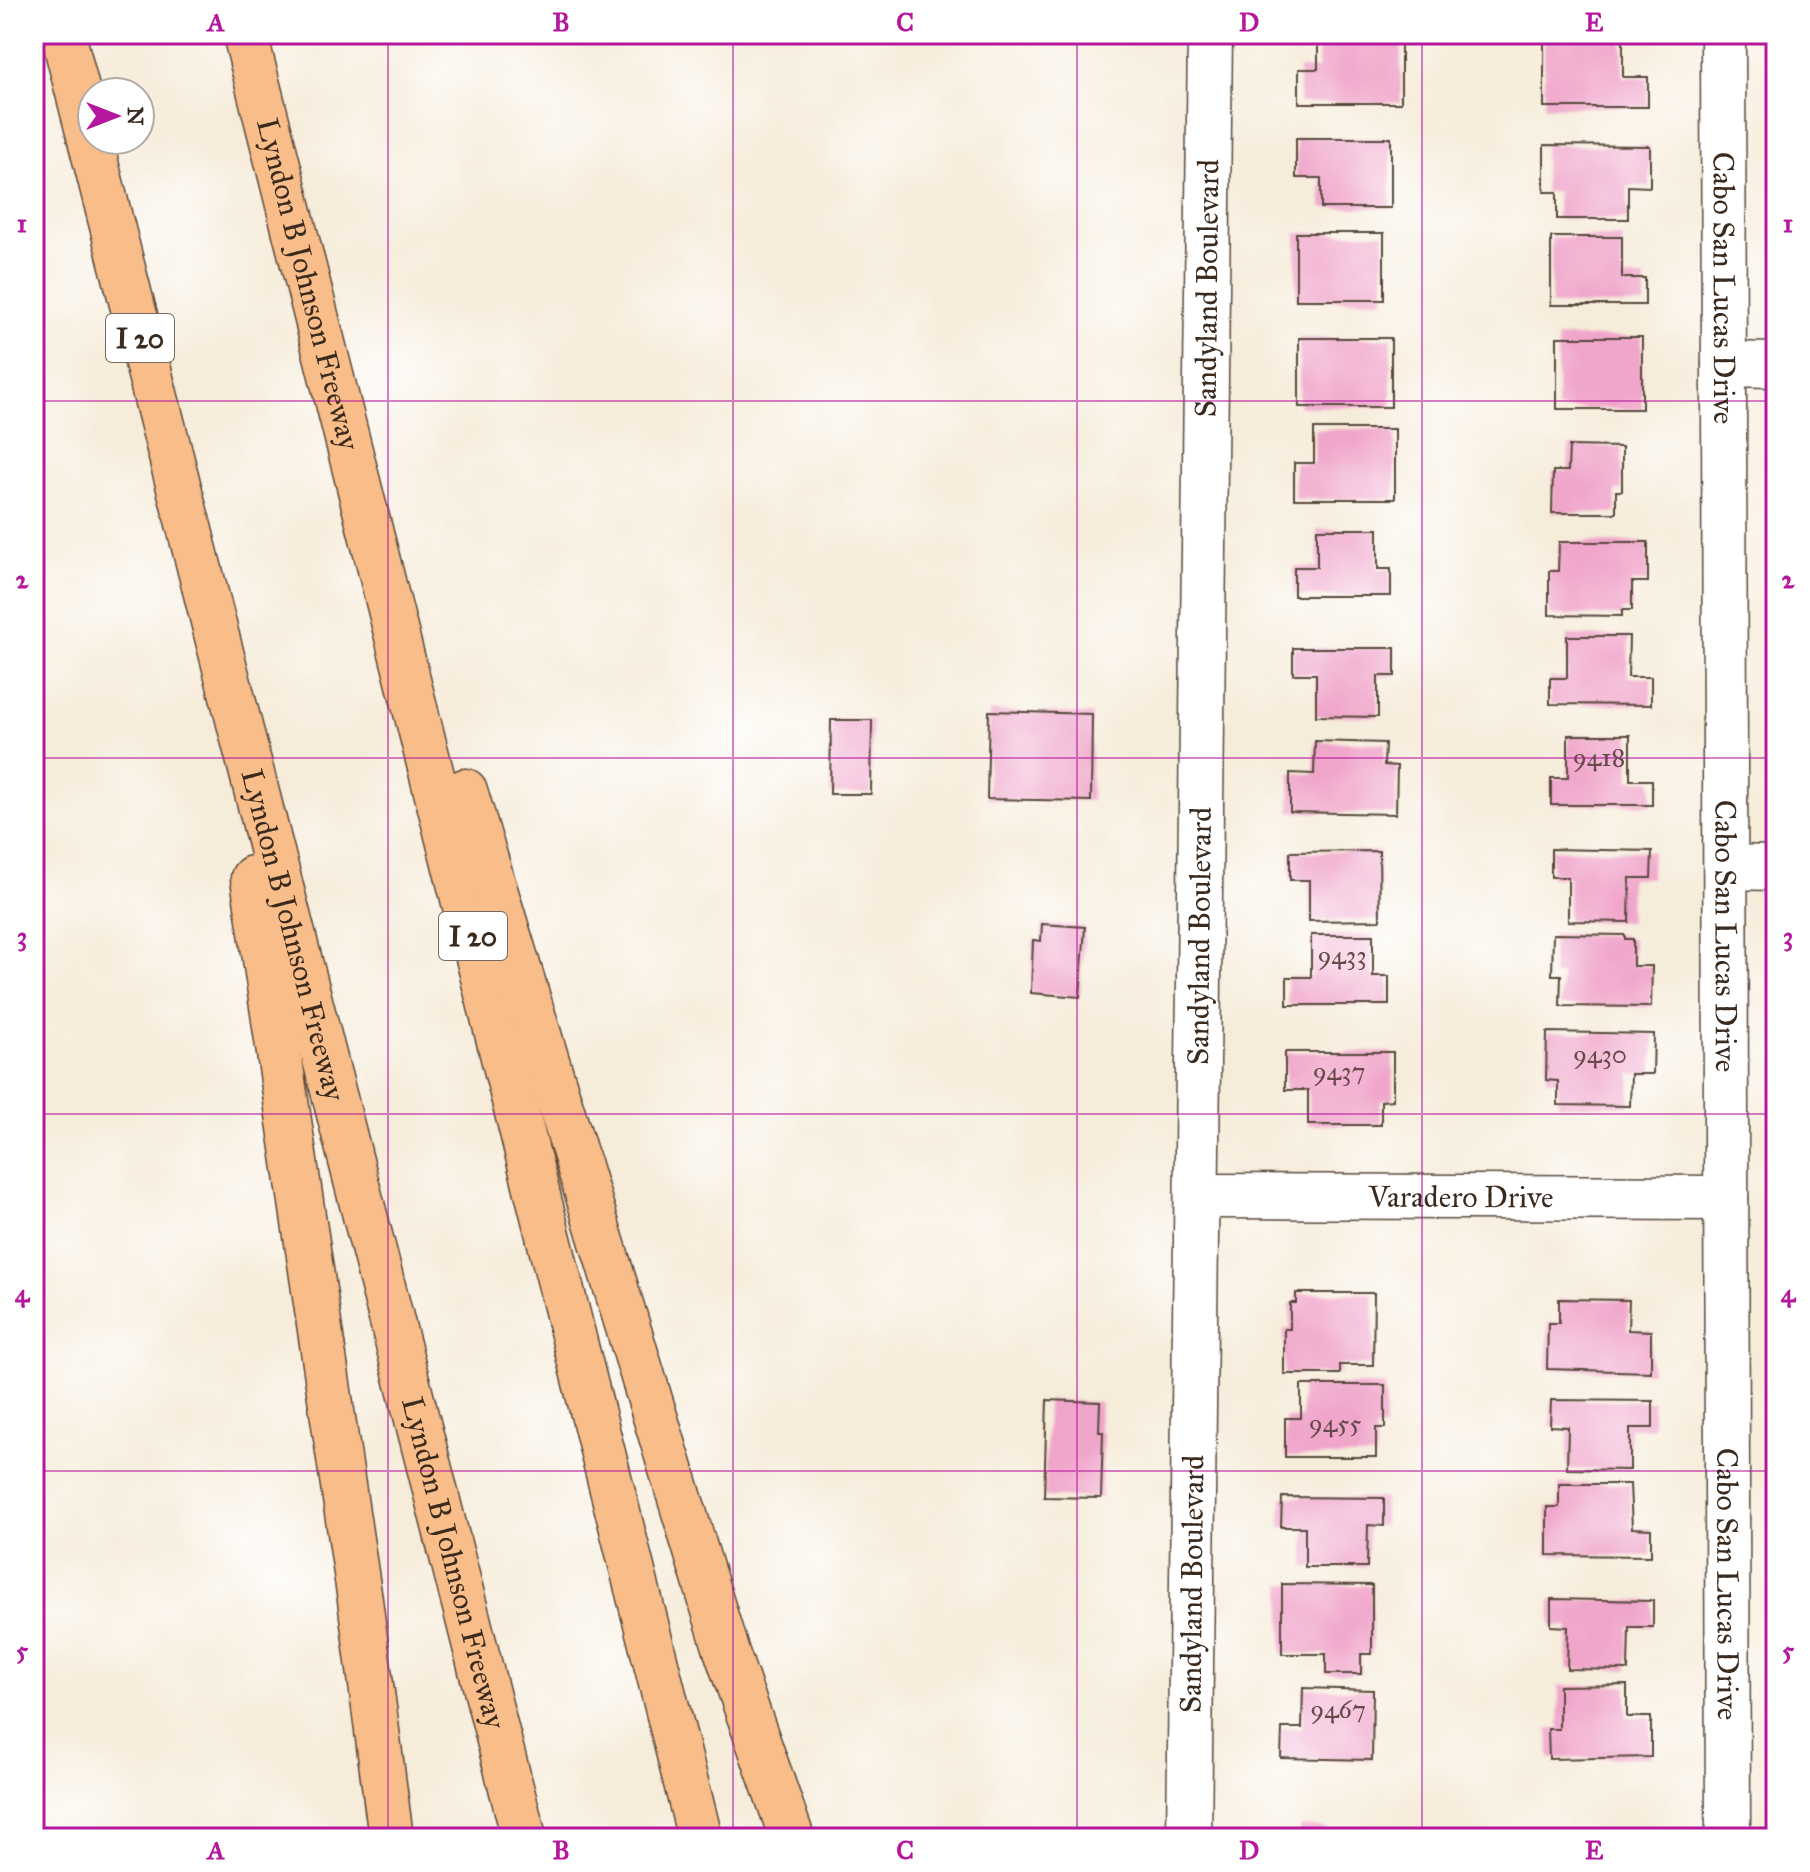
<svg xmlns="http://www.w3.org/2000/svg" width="1810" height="1872" font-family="'IM FELL Great Primer',serif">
  <rect width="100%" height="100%" fill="#fff"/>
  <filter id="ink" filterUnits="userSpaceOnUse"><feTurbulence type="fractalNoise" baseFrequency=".0125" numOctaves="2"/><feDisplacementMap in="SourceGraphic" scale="16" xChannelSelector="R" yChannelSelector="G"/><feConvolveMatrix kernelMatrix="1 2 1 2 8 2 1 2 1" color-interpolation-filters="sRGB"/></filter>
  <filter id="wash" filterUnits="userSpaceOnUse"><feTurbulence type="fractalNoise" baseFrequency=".006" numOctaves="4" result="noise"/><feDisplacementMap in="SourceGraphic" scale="32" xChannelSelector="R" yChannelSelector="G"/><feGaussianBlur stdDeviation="1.8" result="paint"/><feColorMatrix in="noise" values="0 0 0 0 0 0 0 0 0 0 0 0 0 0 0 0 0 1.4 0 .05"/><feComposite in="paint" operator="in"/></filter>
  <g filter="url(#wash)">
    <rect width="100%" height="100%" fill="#f6ecda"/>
    <g id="blocks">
      <path fill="#f0a5ca" d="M1318,34H1401V103H1299V69H1318Z
        M1544,36H1623V77H1648V107H1544Z
        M1296,138H1391V208H1321V178H1296Z
        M1544,145L1650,146V187L1628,186V219H1557V192H1544Z
        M1296,233H1384V300H1296Z
        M1551,237H1622V278H1645V305H1551Z
        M1557,337H1642V409H1557Z
        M1299,338H1391V407H1299Z
        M1314,429H1395V499H1294V463H1314Z
        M1569,446L1622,447V491H1616V513H1552L1553,471H1568Z
        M1317,529H1378V569H1391V596H1294V567H1317Z
        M1559,542H1648V582H1632V610H1622V616L1549,615V571H1558Z
        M1567,636H1629L1628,677H1651V705L1550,704V678H1567Z
        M1293,648H1395V676H1378V717L1316,716V674H1293Z
        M989,711L1092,714L1091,801L987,799Z
        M831,720H872L871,794H830Z
        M1568,735H1630V780H1652V805H1551V778H1568Z
        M1315,741L1385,743L1384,765L1397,766L1396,814L1290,812V773L1314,774Z
        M1551,849L1652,851L1651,878H1630L1629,922L1568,921V877H1551Z
        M1379,851L1380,920L1309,921V880H1290V852Z
        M1042,924L1085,927L1080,997L1031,993L1033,940L1041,941Z
        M1553,934L1625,935V939H1633V966H1652L1651,1007L1560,1006L1561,975H1552Z
        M1311,935H1373V976H1389V1005H1287V977H1311Z
        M1547,1032L1654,1034L1653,1074H1631L1630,1106L1558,1105V1081L1546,1080Z
        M1285,1052H1393V1100L1381,1101V1125H1308V1090H1285Z
        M1296,1293H1374L1373,1365H1340V1374H1284V1329H1290V1303H1296Z
        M1559,1299L1629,1300L1628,1330L1651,1331V1372L1547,1369L1548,1323H1559Z
        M1301,1385H1385V1428H1376V1457H1285V1418H1301Z
        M1047,1400L1100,1402L1099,1432H1103L1101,1498L1044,1497Z
        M1551,1400L1653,1401V1428H1630V1470L1567,1469L1568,1427L1550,1426Z
        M1559,1484H1630L1632,1528L1651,1529V1556L1547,1555V1507H1559Z
        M1282,1497L1384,1498V1526L1368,1525L1367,1567H1305V1527H1281Z
        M1282,1584L1372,1585V1654H1361V1674H1326V1654H1282Z
        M1551,1599L1653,1601V1627H1629L1628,1670L1567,1669L1568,1627L1551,1626Z
        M1627,1685V1717H1651V1757L1549,1759L1548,1729H1559V1686Z
        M1303,1688L1373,1690L1372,1760L1281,1758L1282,1728H1302Z
        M1299,1826L1327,1828L1326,1833L1367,1836V1838H1299Z"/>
    </g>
  </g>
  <g filter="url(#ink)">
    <use href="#blocks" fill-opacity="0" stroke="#57473a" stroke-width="2"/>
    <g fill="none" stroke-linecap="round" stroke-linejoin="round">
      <g stroke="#57473a" stroke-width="47">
        <g id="minor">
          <path id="s1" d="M1723,34L1728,1838"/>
          <path d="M1724,364L1776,365"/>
          <path d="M1726,867L1776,868"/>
          <path id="s2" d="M1197,1196L1726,1198"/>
          <path id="s3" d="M1189,1838L1210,34"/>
        </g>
      </g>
      <g stroke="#57473a" stroke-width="47">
        <g id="highway">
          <path id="s4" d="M63,34L524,1838"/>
          <path id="s5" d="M245,34L700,1838"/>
          <path d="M465,791L726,1650L792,1838"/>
          <path d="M253,878L360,1600L391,1838"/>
        </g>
      </g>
      <use href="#minor" stroke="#fff" stroke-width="44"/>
      <use href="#highway" stroke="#f8bd89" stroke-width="44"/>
    </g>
  </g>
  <path fill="none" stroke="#b5179e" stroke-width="2" stroke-opacity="0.55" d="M388,34V1838M733,34V1838M1077,34V1838M1422,34V1838M34,401H1776M34,758H1776M34,1114H1776M34,1471H1776"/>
  <g text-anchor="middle" stroke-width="6" stroke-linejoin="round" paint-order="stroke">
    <g font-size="26" fill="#684949">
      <text x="1599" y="766">9418</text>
      <text x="1342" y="964">9433</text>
      <text x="1600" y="1063">9430</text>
      <text x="1339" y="1080">9437</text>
      <text x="1335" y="1432">9455</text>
      <text x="1338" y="1718">9467</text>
    </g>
    <g fill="#fff" stroke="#766a62" stroke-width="2">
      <rect x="106" y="314" width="68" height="48" rx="6"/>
      <rect x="439" y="912" width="68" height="48" rx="6"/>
    </g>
    <g font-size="28" font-weight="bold" fill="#3b2a1e">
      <text x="140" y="348">I 20</text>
      <text x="473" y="946">I 20</text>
    </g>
    <g font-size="30" fill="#3b2a1e" stroke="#fff">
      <text dy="10" stroke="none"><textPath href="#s5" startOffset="258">Lyndon B Johnson Freeway</textPath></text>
      <text dy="10" stroke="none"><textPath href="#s3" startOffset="1550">Sandyland Boulevard</textPath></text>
      <text dy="10" stroke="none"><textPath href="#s1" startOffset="254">Cabo San Lucas Drive</textPath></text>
      <text dy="10" stroke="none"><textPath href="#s4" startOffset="930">Lyndon B Johnson Freeway</textPath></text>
      <text dy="10" stroke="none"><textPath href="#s3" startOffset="902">Sandyland Boulevard</textPath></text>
      <text dy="10" stroke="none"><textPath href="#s1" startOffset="902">Cabo San Lucas Drive</textPath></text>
      <text dy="10" stroke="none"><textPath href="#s2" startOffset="264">Varadero Drive</textPath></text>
      <text dy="10" stroke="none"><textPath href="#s4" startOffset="1578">Lyndon B Johnson Freeway</textPath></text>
      <text dy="10" stroke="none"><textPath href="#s3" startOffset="254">Sandyland Boulevard</textPath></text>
      <text dy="10" stroke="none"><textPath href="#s1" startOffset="1550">Cabo San Lucas Drive</textPath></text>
    </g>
  </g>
  <rect width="1810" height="1872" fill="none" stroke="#fff" stroke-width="88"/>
  <g transform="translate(116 116) rotate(90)"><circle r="38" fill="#ffffff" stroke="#b1aaa5" stroke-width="2"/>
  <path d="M0-6L14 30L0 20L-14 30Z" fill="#b5179e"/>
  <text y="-12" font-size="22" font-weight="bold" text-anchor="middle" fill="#3b2a1e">N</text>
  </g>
  <rect x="44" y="44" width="1722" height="1784" fill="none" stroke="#b5179e" stroke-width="3"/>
  <g font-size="26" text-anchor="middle" font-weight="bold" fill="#b5179e">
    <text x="216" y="31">A</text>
    <text x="561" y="31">B</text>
    <text x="905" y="31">C</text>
    <text x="1249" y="31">D</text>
    <text x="1594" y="31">E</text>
    <text x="22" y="232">1</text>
    <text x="1788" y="232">1</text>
    <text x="22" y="588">2</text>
    <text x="1788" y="588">2</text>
    <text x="22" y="945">3</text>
    <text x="1788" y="945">3</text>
    <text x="22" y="1302">4</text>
    <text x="1788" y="1302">4</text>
    <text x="22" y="1659">5</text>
    <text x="1788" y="1659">5</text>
    <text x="216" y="1859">A</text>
    <text x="561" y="1859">B</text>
    <text x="905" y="1859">C</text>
    <text x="1249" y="1859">D</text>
    <text x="1594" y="1859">E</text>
  </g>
</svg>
